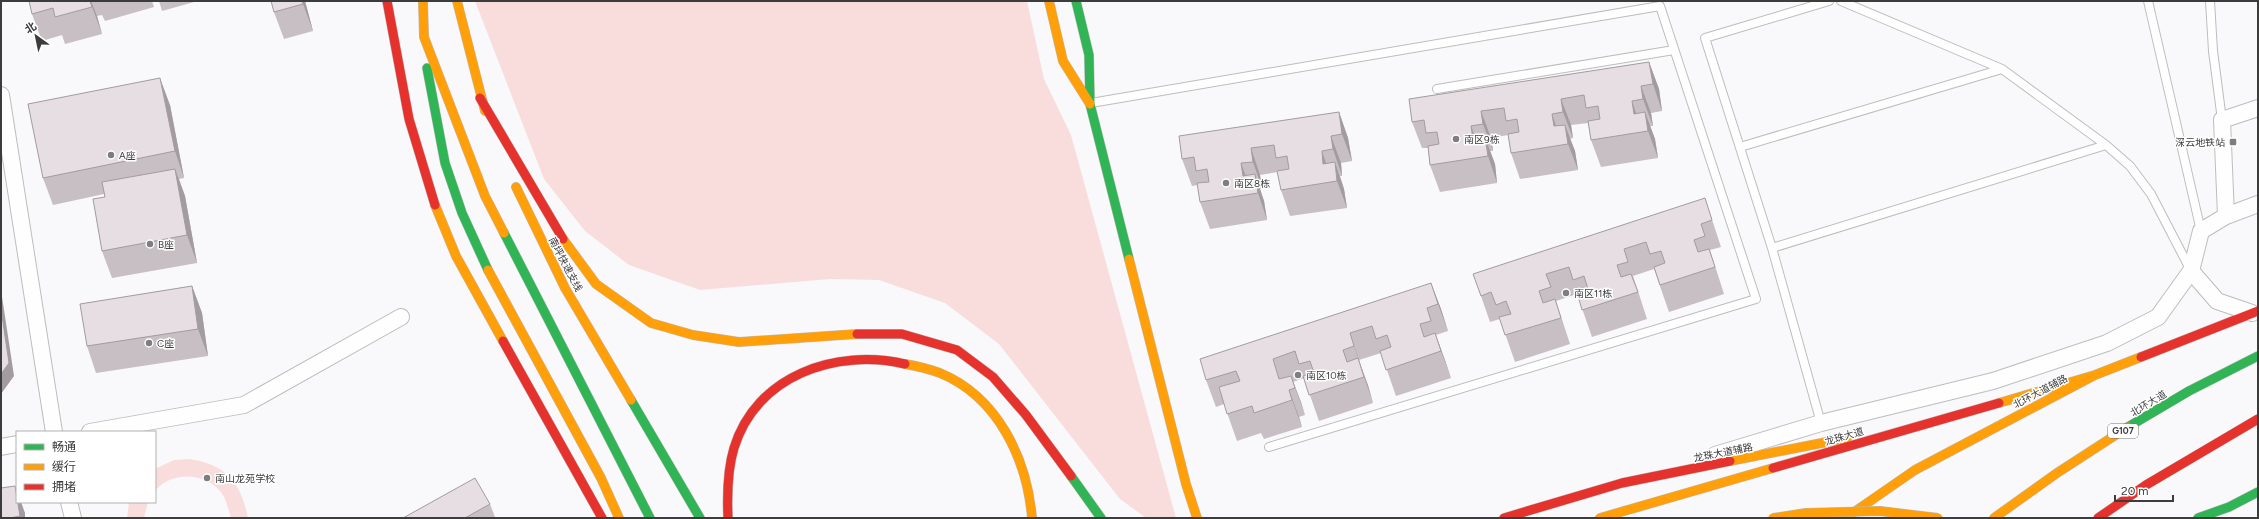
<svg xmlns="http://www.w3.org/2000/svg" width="2259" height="519" font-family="Figtree,'Noto Sans SC',sans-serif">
  <rect width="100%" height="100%" fill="#f9f8fa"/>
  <path fill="#f9dddd" d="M475,1H1027L1044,79L1071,135L1176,518H1146L1120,499L999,344L945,303L879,280L830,279L700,290L629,265L585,231L544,179Z
    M190,459C227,465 241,483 248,518H231C228,508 226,497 219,490C202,472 171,472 155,491V469L174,460Z
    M129,502H148L144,518H127Z"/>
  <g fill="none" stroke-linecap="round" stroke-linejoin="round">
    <g stroke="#bebdbe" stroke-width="10">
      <path id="lane" d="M1841,1L2002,69L2106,145
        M2148,1L2201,231
        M2210,1L2213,51L2222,120
        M1437,89L1674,50
        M1091,103L1660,6L1756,299L1269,447
        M1740,147L2002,69
        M1772,248L1705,38L1829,1
        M1821,423L1772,248L2106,145L2130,166L2151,194L2190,269"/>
    </g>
    <g stroke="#bebdbe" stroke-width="18">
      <path id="street" d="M1,95L54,432
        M2226,216L2222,120L2258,108
        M2191,271L2217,301L2252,313
        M90,432L244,405L401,317
        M1,447L17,444
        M1715,455L1821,423L1993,381L2107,343L2158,317L2191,271L2201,231L2226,216L2258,204
        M69,502L73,518"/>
    </g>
    <g stroke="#bebdbe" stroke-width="10">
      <path id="fast" d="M1076,1L1089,55L1090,104L1129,259
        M427,68L445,163L462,213L488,270
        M504,233L650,518
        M631,400L700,518
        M2128,427L2189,391L2258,356
        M1071,476L1101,518
        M2198,518L2229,507L2258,492"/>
    </g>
    <g stroke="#bebdbe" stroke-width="10">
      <path id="slow" d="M423,1L424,37L485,196L504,233
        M457,1L485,111
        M1049,1L1063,61L1090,104
        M516,187L565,288L631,400
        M435,205L456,256L503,341
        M563,239L596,284L651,323L693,335L739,342L857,334
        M1129,259L1186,484L1197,518
        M488,270L601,478L619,518
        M905,364C917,366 929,369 940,373C998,397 1027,459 1032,518
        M1999,403L2095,375
        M1730,461L1847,438
        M1847,517L1915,470L2095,375L2141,357
        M1600,518L1773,468
        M1994,518L2057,473L2128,427"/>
    </g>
    <g stroke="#bebdbe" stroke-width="10">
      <path id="jam" d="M387,1L409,119L435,205
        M480,98L563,239
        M857,334H902L957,350L993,377L1026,415L1071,476
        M503,341L602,518
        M2141,357L2258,311
        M1773,468L1999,403
        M728,518C727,495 727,471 734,448C756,376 835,348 905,364
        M1504,518L1622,483L1730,461
        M2098,518L2146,485L2258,419"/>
    </g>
    <use href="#lane" stroke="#fefefe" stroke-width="8"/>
    <use href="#street" stroke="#fefefe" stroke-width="16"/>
    <use href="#fast" stroke="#30b455" stroke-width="9"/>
    <use href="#slow" stroke="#ff9f0a" stroke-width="9"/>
    <use href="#jam" stroke="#e5322d" stroke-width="9"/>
    <g stroke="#bebdbe" stroke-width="10" stroke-linecap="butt">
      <path id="slow-bridge" d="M1773,518L1806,513L1880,511L1938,518"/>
    </g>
    <use href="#slow-bridge" stroke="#ff9f0a" stroke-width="9"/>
  </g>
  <path fill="#c7bfc3" d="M29,1H152L154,7L105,21L102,15L97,16L102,34L65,44L62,35L42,41L32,14Z
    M159,1H194V2L162,11Z
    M305,1L313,31L284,39L274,12Z
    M1649,62L1659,89L1662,111L1651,113L1653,126H1650L1655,139L1658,158L1601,167L1591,140L1588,123L1571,125L1573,138L1570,139L1575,151L1578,170L1520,179L1511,153L1508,135L1491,138L1493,151H1490L1495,164L1497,183L1440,192L1430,165L1428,148H1422L1412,122Z
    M170,105L184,178L179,179L185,196L197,263L112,278L102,251L105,197L104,194L53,205L43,178Z
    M1339,112L1348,138L1352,161L1341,163L1342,176H1340L1344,189L1347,208L1290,216L1281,190L1278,172L1260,175L1262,188L1260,189L1264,201L1267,220L1210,229L1200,202L1198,185L1192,186L1182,159Z
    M1705,198L1721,247L1710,250L1724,294L1669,312L1654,269L1633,276L1637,288L1647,319L1592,337L1577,294L1556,301L1570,344L1515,362L1500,319L1490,322L1481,296Z
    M1431,283L1441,309L1448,331L1436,335L1451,378L1396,396L1381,353L1359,360L1373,403L1319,421L1304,378L1293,382L1305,415L1299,417L1302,427L1264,439L1261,433L1237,441L1224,404L1216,407L1206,380Z
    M192,286L202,313L208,356L96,373L87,346Z
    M15,486L17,492V502L25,513V518H1Z
    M490,504L495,517L494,518H403Z"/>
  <path fill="#a29b9f" d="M90,1H91L97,16L102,34Z
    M302,1H305L313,31L303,4Z
    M1649,62L1659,89L1662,111L1653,84Z
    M160,78L170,105L184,178L175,151Z
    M1641,86L1651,113L1653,126L1643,99Z
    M1561,99L1571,125L1573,138L1563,112Z
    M1632,101L1641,128L1634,114Z
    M1481,111L1491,138L1493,151L1483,124Z
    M1339,112L1348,138L1352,161L1342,134Z
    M1645,112L1655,139L1658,158L1648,131Z
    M1552,114L1561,140L1554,126Z
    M1565,125L1575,151L1578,170L1568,144Z
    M1471,126L1481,153L1473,139Z
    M1331,136L1341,163L1342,176L1333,149Z
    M1485,137L1495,164L1497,183L1488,156Z
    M1251,148L1260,175L1262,188L1253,162Z
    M1322,151L1331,178L1323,164Z
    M1335,162L1344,189L1347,208L1337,181Z
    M1241,163L1251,190L1243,176Z
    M175,169L185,196L197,263L187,235Z
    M1255,174L1264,201L1267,220L1258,193Z
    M1431,283L1441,309L1448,331L1438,304Z
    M192,286L202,313L208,356L198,329Z
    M1,290L14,376L1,394Z
    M1350,333L1359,360L1363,373L1354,346Z
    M1435,333L1445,360L1451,378L1441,351Z
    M1358,358L1368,385L1373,403L1364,377Z
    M1291,376L1301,402L1305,415L1295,388Z
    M1289,390L1299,417L1302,427L1292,400Z
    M15,486L17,492V500Z
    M17,502H21L25,513V518H20Z"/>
  <path fill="#e7dee3" stroke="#a29b9f" d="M29,1H90L92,7L55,17L53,8L32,14Z
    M271,1H302L303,4L274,12Z
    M1649,62L1653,84L1641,86L1643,99L1632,101L1634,114L1645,112L1648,131L1591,140L1588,121L1600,119L1598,106L1586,108L1584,95L1561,99L1563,112L1552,114L1554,126L1565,125L1568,144L1511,153L1508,134L1519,132L1517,119L1506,121L1504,108L1481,111L1483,124L1471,126L1473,139L1485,137L1488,156L1430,165L1428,146L1439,144L1437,132L1426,133L1424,120L1412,122L1409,99Z
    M160,78L175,151L43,178L28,104Z
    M1339,112L1342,134L1331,136L1333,149L1322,151L1323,164L1335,162L1337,181L1281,190L1277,171L1289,169L1287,156L1276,158L1274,145L1251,148L1253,162L1241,163L1243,176L1255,174L1258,193L1200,202L1197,183L1209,182L1207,169L1196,171L1194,157L1182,159L1179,136Z
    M175,169L187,235L102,251L93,199L105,197L102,182Z
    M1705,198L1712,220L1701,224L1705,236L1694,240L1698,252L1709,249L1715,267L1660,285L1654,267L1665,263L1661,251L1650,254L1646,242L1624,249L1628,262L1617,265L1621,277L1631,274L1638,292L1582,310L1577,292L1588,289L1584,276L1573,280L1569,267L1546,274L1551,287L1539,291L1543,303L1555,299L1561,318L1505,335L1499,317L1511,314L1506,301L1496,305L1491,292L1481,296L1473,274Z
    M1431,283L1438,304L1427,308L1431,321L1420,324L1424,337L1435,333L1441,351L1386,370L1380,351L1391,347L1387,335L1376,339L1372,326L1350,333L1354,346L1343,350L1347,362L1358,358L1364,377L1309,395L1303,376L1314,373L1310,361L1299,364L1295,351L1273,359L1279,379L1291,376L1295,388L1289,390L1292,400L1254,413L1252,406L1227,414L1219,387L1240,381L1236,371L1206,380L1200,359Z
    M192,286L198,329L87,346L80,304Z
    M1,309L9,363L1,374Z
    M475,478L490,504L465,518H403Z
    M15,486L20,516L10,518H1V488Z"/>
  <g fill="#7f7e7f" stroke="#fff" stroke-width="1.5">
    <circle cx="1456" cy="139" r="4"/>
    <rect x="2229" y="138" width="8" height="8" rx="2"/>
    <circle cx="111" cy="155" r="4"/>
    <circle cx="1226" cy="183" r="4"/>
    <circle cx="150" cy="244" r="4"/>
    <circle cx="1566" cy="293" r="4"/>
    <circle cx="149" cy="343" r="4"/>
    <circle cx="1298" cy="375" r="4"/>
    <circle cx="207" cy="478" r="4"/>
  </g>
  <g text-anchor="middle" stroke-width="3" stroke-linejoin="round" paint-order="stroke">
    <rect fill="#fff" stroke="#777677" stroke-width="1" x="2108" y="424" width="30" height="14" rx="3"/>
    <g font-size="9" font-weight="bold" fill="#3d3c3d">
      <text x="2123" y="434">G107</text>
    </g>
    <g font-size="10" fill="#3d3c3d" stroke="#fff" text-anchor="start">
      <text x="1464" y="143">南区9栋</text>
      <text x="2225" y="146" text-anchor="end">深云地铁站</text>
      <text x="119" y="159">A座</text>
      <text x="1234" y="187">南区8栋</text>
      <text x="158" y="248">B座</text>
      <text x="1574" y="297">南区11栋</text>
      <text x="157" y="347">C座</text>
      <text x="1306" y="379">南区10栋</text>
      <text x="215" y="482">南山龙苑学校</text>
    </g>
    <g font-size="10" fill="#3d3c3d" stroke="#fff">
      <text transform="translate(566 264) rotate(62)" y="4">南坪快速支线</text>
      <text transform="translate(2040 391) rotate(-28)" y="4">北环大道辅路</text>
      <text transform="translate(2148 403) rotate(-31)" y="4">北环大道</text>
      <text transform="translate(1844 436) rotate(-16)" y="4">龙珠大道</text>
      <text transform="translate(1723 452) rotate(-11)" y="4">龙珠大道辅路</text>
    </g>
  </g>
  <rect width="2259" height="519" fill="none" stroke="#3d3c3d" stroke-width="4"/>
  <rect x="16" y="431" width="140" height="72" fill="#ffffff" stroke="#b1b1b1"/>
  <rect x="24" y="444" width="20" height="6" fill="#30b455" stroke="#b1b1b1"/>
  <text x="52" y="451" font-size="12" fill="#3d3c3d">畅通</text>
  <rect x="24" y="464" width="20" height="6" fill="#ff9f0a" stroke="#b1b1b1"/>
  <text x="52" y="471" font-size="12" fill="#3d3c3d">缓行</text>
  <rect x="24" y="484" width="20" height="6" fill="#e5322d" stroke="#b1b1b1"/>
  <text x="52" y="491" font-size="12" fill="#3d3c3d">拥堵</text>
  <g transform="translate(36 36) rotate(327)" stroke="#ffffff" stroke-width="3" paint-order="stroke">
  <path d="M0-3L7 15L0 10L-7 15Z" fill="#3d3c3d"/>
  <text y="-6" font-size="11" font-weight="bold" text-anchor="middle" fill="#3d3c3d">北</text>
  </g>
  <path d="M2115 495v6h58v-6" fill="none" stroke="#3d3c3d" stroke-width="2"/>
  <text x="2121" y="495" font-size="12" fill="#3d3c3d" stroke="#ffffff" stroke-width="3" paint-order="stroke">20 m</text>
</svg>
